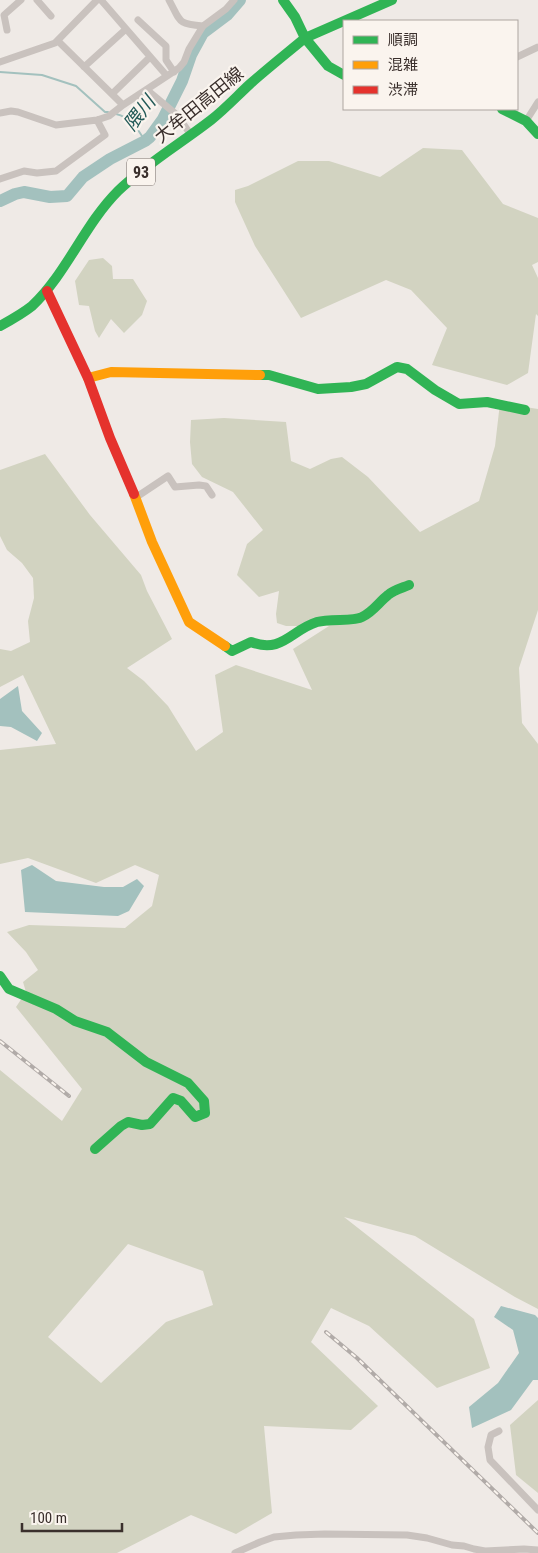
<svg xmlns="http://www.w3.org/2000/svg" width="538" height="1553" font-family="'Roboto Condensed','Noto Sans JP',sans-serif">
  <rect width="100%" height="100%" fill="#efeae6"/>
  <path fill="#d2d3c1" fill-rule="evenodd" d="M423,148L462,150L503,204L538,218V262L532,265L538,278V316L536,314L528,373L507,385L432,365L447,328L411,290L386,280L301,318L255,246L235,202V190L248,186L298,161H329L380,177Z
    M103,258L112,266L113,279H133L147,301L142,315L124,333L111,319L99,338L95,331L89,306L79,305L75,281L89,260Z
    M500,403L538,409V610L519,668L522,723L538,744V1309L515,1297L415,1236L344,1217L474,1319L490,1368L437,1388L369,1326L331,1308L311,1342L378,1406L351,1430L264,1426L272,1513L236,1534L191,1515L117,1553H0V1070L62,1121L82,1089L16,1007L26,992L23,982L38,970L26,952L7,932L29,925L125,928L152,906L159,875L135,865L96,883L28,858L0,864V750L56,744L23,675L0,687V649L11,651L30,642L28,621L34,598L33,578L22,563L7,550L0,536V470L45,454L90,515L141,575L147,591L172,639L127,668L144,681L168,706L196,751L223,732L215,675L236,665L312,690L293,649L329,626H286L277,623L276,614L279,591L259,597L237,575L247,544L263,530L233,492L202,477L192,464L190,442L191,420L224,418L286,422L291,461L310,469L331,459L342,457L368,477L420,532L479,501L495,446ZM128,1244L203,1271L213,1305L166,1322L101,1383L48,1337Z
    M538,1400V1493L516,1475L510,1425Z"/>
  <path fill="#a3c1be" d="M18,686L22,711L42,733L37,741L11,727L0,726V699Z
    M32,865L56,881L104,887H123L137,879L144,886L129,911L118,916L25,912L21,870Z
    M501,1306L535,1315L538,1318V1380H533L511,1410L472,1428L469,1407L498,1383L519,1353L513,1330L494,1317Z"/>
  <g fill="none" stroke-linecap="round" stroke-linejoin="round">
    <path stroke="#a3c1be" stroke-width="2" d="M0,72L42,75L76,86L105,112H108
      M116,114C130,117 138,129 145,141"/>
    <path stroke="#a3c1be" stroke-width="12" d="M0,201L15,194L24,192L50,197L67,196L83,177L110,159L145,141L150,137L163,119L182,81L191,55L203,33L227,15L240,0"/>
    <path stroke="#c9c2be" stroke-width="7" d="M37,0L51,16
      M169,0C181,22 177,24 203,26
      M138,20L166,46V60L174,72
      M7,30L4,15L21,0
      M58,41L123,105L167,76L101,0
      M517,57L538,47
      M0,62L55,43L97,0
      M84,67L126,29
      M167,76L179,68L184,62L189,49L203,26L226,9L234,0
      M147,90L177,115L191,135
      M112,94L150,57
      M0,113L11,111L18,112L56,125L97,120L109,116L123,105
      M526,121L538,102
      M0,179L24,171L37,173L56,171L105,135L97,120
      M135,498L168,476L175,487L199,485L206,486L212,495
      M499,1431L491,1435L488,1447L490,1460L538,1510
      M235,1553L260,1542L274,1537L296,1535L325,1534L407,1535L427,1538L452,1545L464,1546L474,1549L485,1551L524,1549L538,1550"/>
    <path stroke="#30b455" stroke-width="10" d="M283,0L295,17L305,38L392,0
      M502,109L526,121L538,134
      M0,326C11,320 22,314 32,306C67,273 84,225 118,191C146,164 180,144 211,120C225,109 237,96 250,84C268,68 287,53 305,38L328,66L344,75
      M260,375H269L318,389L351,387L366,384L397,367L407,369L435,390L459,404L487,402L525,410
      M225,646L232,651L251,642C282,654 291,630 317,622C330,618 354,622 362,617C373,612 379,602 388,595C394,590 402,588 409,585
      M0,976L9,989L56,1009L75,1021L107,1032L146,1062L188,1083L204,1101L205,1113L195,1117L181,1101L173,1098L150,1124L142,1125L128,1122L121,1126L95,1149"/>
    <path stroke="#ff9f0a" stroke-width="10" d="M88,378L111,372L260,375
      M134,494L152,542L189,622L225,646"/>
    <path stroke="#e5322d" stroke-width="10" d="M47,291L88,378L110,438L134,494"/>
    <g stroke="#b1aba8" stroke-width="4">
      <path id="rail" d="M0,1041L69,1096
        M326,1332L357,1358L538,1533"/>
    </g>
    <use href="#rail" stroke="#faf4ee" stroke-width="2" stroke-dasharray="5.5" stroke-linecap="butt"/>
  </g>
  <g text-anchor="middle" stroke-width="4.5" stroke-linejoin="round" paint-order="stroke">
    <rect fill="#faf4ee" stroke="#746a66" stroke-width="1" x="127" y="158.5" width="28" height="27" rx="4"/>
    <g font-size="16" font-weight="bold" fill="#3a2f2c">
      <text x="141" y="178">93</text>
    </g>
    <g font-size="18" fill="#3a2f2c" stroke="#faf4ee">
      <text transform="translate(199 105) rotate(-39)" y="6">大牟田高田線</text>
    </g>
    <g font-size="19" font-style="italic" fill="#235a58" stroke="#faf4ee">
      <text transform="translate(139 113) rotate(-52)" y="7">隈川</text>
    </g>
  </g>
  <rect x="343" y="20" width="175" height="90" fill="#faf4ee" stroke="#ada5a0"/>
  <rect x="353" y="36" width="25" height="8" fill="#30b455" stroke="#ada5a0"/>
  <text x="388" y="45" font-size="15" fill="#3a2f2c">順調</text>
  <rect x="353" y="61" width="25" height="8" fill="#ff9f0a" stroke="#ada5a0"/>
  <text x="388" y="70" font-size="15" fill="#3a2f2c">混雑</text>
  <rect x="353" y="86" width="25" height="8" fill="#e5322d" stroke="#ada5a0"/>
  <text x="388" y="95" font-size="15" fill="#3a2f2c">渋滞</text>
  <path d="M22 1523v8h100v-8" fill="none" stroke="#3a2f2c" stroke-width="2.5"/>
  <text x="30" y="1523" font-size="15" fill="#3a2f2c" stroke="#faf4ee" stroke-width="4" paint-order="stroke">100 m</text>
</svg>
